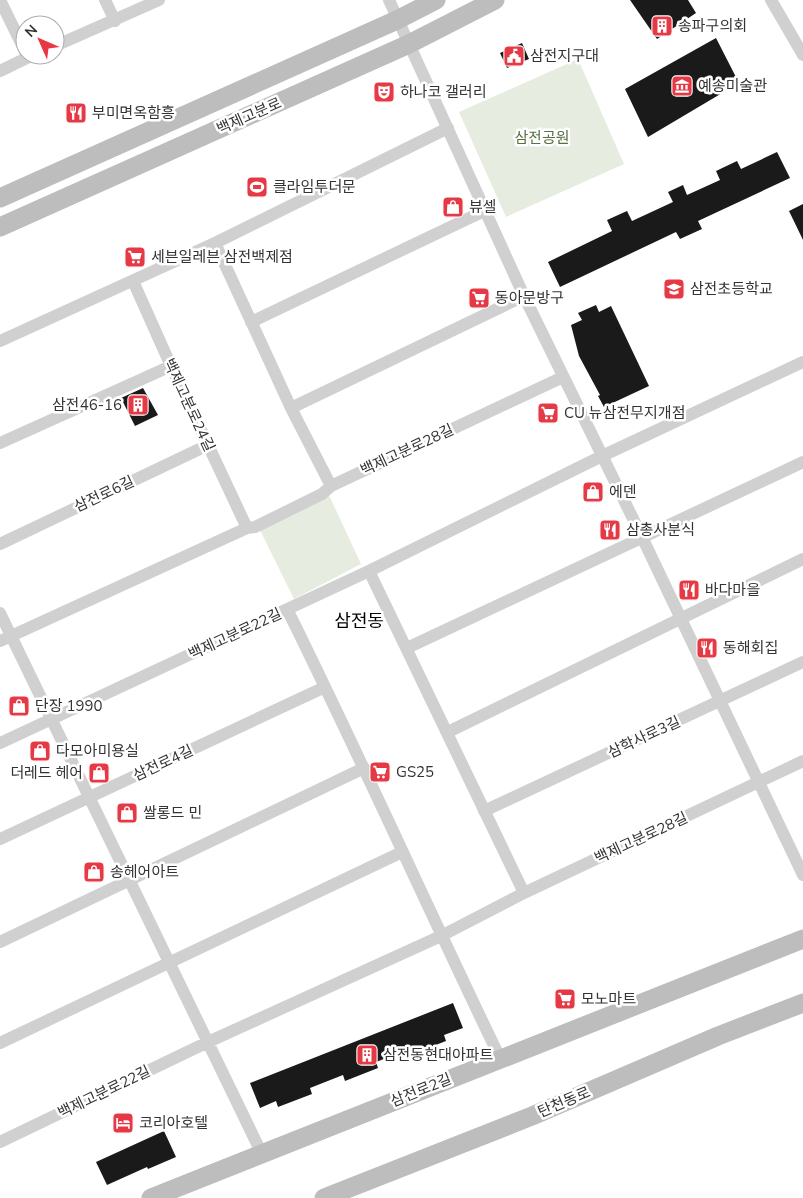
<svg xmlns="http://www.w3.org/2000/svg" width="803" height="1198" font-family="'Nunito Sans','Noto Sans KR',sans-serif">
  <rect width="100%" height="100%" fill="#fff"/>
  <path fill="#e6ecdf" d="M578,59L624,164L506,217L459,112Z
    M328,493L361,564L294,599L258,526Z"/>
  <path fill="#1a1a1a" d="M630,0H688L696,13L657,39Z
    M716,38L739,83L648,137L625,89Z
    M522,43L529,59L507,68L500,53Z
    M777,152L790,178L698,221L702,229L680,239L676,232L560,287L548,262L612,231L607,220L627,211L632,221L673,202L668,192L683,185L687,195L720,180L716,171L737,161L741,169Z
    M803,204V240L789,211Z
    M596,305L599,312L611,306L649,386L604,407L598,396L600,395L579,356L571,325L582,320L578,313Z
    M143,388L158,415L135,426L121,398Z
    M453,1003L463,1028L444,1035L446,1041L413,1054L410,1049L376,1062L378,1068L345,1081L343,1075L310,1088L312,1094L278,1107L276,1101L260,1108L250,1083Z
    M164,1131L176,1157L148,1169L147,1167L107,1185L96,1162Z"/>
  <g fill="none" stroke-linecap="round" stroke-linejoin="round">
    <path stroke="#d0d0d0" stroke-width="12" d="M0,0L25,51
      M105,0L115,21
      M389,0L524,296L642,537L803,875
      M771,0L803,55
      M55,46L159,0
      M0,71L33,55
      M215,243L291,408L331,486
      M133,281L171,366L247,528
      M251,322L484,211
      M0,341L215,243L448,128
      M291,408L524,296
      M0,443L171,366
      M0,544L208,445
      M369,571L524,893
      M287,609C361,758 428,909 500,1058
      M0,613L262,1154
      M0,641L247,528L255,527L322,494L331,486L563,377
      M407,648L803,462
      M448,732L803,559
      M0,743L369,571L602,456L803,362
      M484,811L803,662
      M0,839L325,687
      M0,942L364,768
      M0,1043L402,852
      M0,1142L208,1042L441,936L524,893L803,761"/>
    <path stroke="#bdbdbd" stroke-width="19" d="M0,198L397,20L436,0
      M0,227L409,44L495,0
      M151,1198L803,939
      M324,1198L532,1116L718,1036L803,1003"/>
  </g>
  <defs>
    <g id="building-square" transform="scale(1.125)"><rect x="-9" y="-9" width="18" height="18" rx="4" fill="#e63946" stroke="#fff"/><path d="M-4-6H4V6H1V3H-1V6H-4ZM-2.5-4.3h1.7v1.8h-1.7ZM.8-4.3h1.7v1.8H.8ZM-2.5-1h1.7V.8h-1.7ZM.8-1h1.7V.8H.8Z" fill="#fff"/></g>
    <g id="civic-square" transform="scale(1.125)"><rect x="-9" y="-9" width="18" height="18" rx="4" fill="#e63946" stroke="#fff"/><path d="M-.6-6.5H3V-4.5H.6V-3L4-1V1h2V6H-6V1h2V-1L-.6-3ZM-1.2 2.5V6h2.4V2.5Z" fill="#fff"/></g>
    <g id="museum-square" transform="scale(1.125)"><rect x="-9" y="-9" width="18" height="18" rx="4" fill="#e63946" stroke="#fff"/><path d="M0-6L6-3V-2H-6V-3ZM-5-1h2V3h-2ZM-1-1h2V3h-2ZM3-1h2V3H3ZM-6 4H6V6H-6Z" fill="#fff"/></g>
    <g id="theatre-square" transform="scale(1.125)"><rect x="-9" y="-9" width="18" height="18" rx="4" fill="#e63946" stroke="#fff"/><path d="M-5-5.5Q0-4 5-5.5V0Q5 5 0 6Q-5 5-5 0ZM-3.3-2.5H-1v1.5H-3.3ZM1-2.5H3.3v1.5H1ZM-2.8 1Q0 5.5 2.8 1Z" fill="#fff"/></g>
    <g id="restaurant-square" transform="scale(1.125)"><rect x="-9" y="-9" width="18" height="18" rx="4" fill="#e63946" stroke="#fff"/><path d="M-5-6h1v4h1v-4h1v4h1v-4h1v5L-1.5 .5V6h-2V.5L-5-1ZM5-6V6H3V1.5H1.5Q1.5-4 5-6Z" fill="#fff"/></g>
    <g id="stadium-square" transform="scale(1.125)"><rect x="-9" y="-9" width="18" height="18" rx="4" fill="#e63946" stroke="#fff"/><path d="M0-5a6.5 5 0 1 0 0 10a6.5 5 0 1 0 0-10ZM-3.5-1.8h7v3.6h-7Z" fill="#fff"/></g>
    <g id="shop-square" transform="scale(1.125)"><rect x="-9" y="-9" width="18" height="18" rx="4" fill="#e63946" stroke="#fff"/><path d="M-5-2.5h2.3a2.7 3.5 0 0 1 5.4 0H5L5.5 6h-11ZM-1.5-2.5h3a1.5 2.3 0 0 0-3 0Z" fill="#fff"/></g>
    <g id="supermarket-square" transform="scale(1.125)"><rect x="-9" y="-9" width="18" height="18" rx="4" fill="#e63946" stroke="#fff"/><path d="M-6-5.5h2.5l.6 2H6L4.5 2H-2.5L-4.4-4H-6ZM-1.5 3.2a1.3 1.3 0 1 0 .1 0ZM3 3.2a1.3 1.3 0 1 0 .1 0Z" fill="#fff"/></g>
    <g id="school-square" transform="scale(1.125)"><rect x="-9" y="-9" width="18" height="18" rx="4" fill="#e63946" stroke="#fff"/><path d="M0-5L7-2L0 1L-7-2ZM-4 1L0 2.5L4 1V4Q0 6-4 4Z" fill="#fff"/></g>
    <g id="hotel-square" transform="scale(1.125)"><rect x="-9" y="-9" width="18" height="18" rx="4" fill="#e63946" stroke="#fff"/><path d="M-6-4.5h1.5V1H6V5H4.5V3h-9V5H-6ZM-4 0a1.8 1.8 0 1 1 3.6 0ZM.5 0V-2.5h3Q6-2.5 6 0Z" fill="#fff"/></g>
  </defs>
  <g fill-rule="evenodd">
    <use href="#building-square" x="662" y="26"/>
    <use href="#civic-square" x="514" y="56"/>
    <use href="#museum-square" x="682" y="86"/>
    <use href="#theatre-square" x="384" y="92"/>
    <use href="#restaurant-square" x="76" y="113"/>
    <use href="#stadium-square" x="257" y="187"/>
    <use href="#shop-square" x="453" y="207"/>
    <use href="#supermarket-square" x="135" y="257"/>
    <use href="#school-square" x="674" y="289"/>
    <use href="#supermarket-square" x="479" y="298"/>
    <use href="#building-square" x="138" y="405"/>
    <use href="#supermarket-square" x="548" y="413"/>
    <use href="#shop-square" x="593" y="492"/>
    <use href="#restaurant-square" x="610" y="530"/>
    <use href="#restaurant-square" x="689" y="590"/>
    <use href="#restaurant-square" x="707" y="648"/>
    <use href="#shop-square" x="19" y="706"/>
    <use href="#shop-square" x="40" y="751"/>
    <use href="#supermarket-square" x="380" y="772"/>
    <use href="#shop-square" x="99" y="773"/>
    <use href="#shop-square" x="127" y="813"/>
    <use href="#shop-square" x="94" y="872"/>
    <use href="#supermarket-square" x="565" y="999"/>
    <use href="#building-square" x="367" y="1055"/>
    <use href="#hotel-square" x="123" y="1123"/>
  </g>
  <g text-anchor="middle" stroke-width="5" stroke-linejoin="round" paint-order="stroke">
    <g font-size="15" fill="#333" stroke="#fff" text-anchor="start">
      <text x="678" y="31">송파구의회</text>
      <text x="530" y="61">삼전지구대</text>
      <text x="698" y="91">예송미술관</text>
      <text x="400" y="97">하나코 갤러리</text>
      <text x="92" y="118">부미면옥함흥</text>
      <text x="273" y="192">클라임투더문</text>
      <text x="469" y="212">뷰셀</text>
      <text x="151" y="262">세븐일레븐 삼전백제점</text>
      <text x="690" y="294">삼전초등학교</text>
      <text x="495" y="303">동아문방구</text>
      <text x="122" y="410" text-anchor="end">삼전46-16</text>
      <text x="564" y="418">CU 뉴삼전무지개점</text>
      <text x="609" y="497">에덴</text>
      <text x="626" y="535">삼총사분식</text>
      <text x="705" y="595">바다마을</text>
      <text x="723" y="653">동해회집</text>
      <text x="35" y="711">단장 1990</text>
      <text x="56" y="756">다모아미용실</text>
      <text x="396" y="777">GS25</text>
      <text x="83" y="778" text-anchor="end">더레드 헤어</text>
      <text x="143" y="818">쌀롱드 민</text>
      <text x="110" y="877">송헤어아트</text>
      <text x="581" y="1004">모노마트</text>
      <text x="383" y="1060">삼전동현대아파트</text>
      <text x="139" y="1128">코리아호텔</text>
    </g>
    <g font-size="15" fill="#333" stroke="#fff">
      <text transform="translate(249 116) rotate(-24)" y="5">백제고분로</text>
      <text transform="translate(189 405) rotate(65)" y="5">백제고분로24길</text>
      <text transform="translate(407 450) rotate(-25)" y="5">백제고분로28길</text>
      <text transform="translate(104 494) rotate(-25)" y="5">삼전로6길</text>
      <text transform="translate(235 634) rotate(-25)" y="5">백제고분로22길</text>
      <text transform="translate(644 737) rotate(-25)" y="5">삼학사로3길</text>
      <text transform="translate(163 763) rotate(-25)" y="5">삼전로4길</text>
      <text transform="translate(641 838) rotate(-25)" y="5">백제고분로28길</text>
      <text transform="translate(421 1090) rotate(-22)" y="5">삼전로2길</text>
      <text transform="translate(104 1092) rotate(-26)" y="5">백제고분로22길</text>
      <text transform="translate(564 1102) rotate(-23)" y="5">탄천동로</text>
    </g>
    <g font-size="15" fill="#56703f" stroke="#fff">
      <text x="542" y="143">삼전공원</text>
    </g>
    <g font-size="18" fill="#000" stroke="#fff">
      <text x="359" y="627">삼전동</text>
    </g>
  </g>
  <g transform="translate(40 40) rotate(315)"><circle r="24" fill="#ffffff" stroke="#adadad"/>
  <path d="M0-4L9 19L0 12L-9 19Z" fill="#e63946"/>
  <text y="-8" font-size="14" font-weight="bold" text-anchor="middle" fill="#333333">N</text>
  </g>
</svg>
